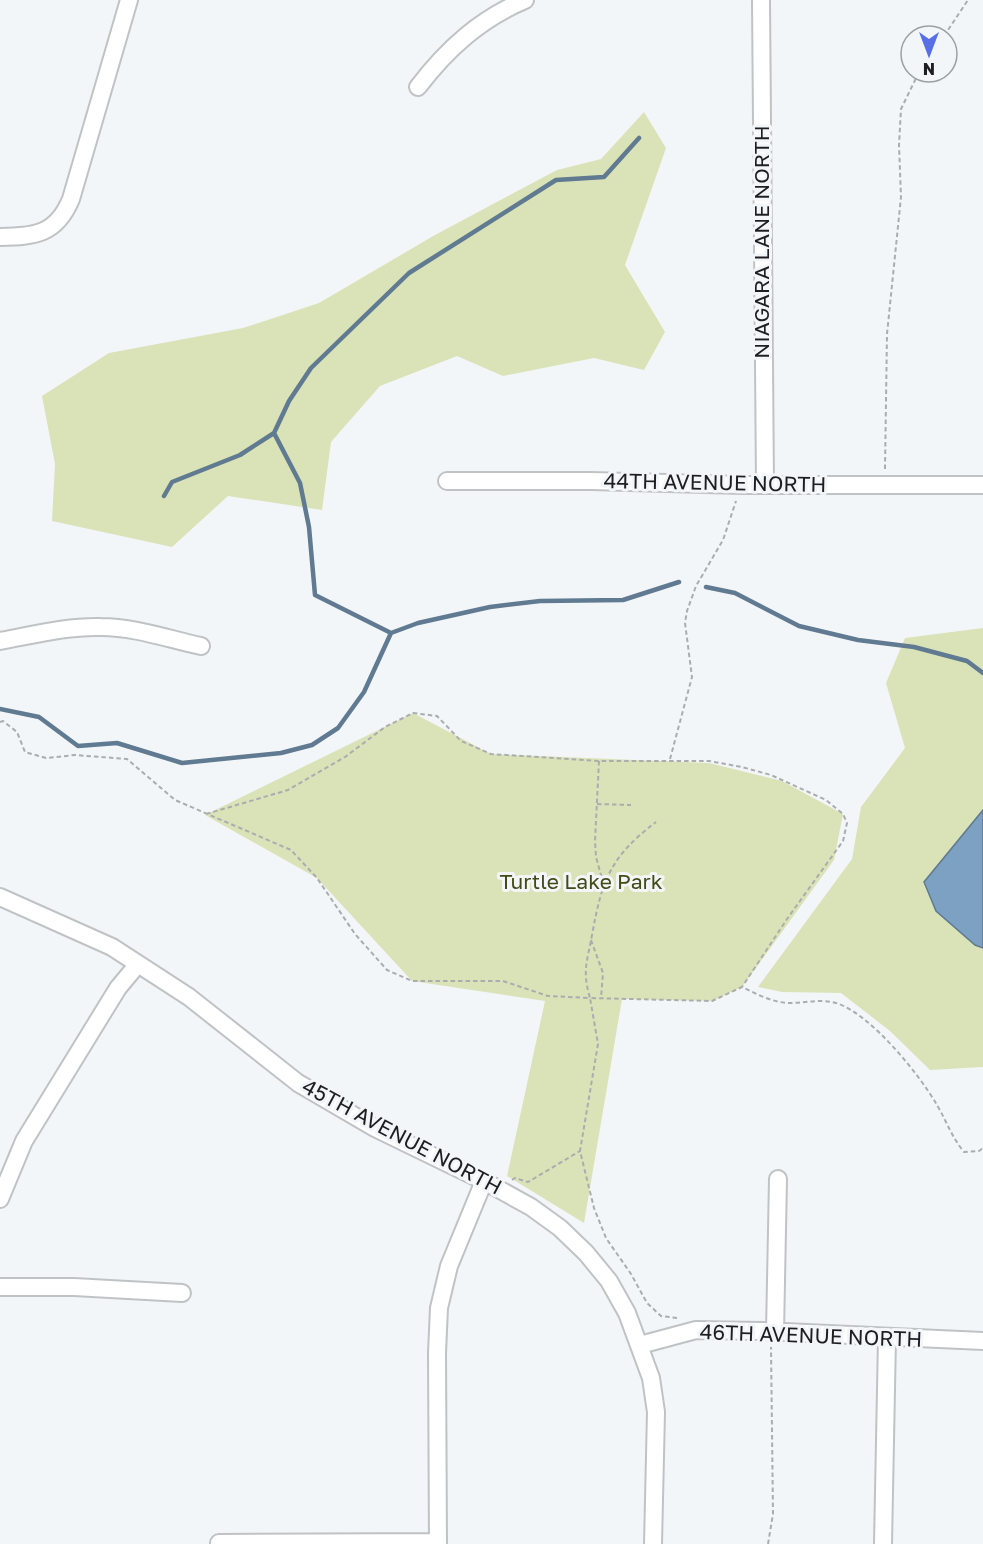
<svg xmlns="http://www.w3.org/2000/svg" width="983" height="1544" font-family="'Golos Text',sans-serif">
  <rect width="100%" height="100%" fill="#f3f6f9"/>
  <path fill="#d9e3b7" d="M644,112L666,148L625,265L665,332L644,370L594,358L503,376L457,356L380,386L331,442L322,510L228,496L172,547L52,521L55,464L42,396L109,353L243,328L319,303L435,235L557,170L601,159Z
    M983,628V1067L930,1070L890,1031L841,993L782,992L758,987L852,859L861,807L905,748L886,683L905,638Z
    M413,713L491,754L709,763L782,781L843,814L834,860L742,987L712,1001L622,999L584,1223L507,1176L545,1001L412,981L317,878L205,815Z"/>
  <path fill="#7ca1c2" stroke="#607a91" stroke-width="1.5" d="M983,810V948L975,945L936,911L924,882Z"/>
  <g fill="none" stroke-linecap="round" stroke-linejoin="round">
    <path stroke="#607a91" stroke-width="4.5" d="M164,496L172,482L240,455L274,433
      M706,587L735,593L799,626L858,640L914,647L967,661L983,673
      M391,633L315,595L309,527L300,483L274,433L289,401L311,368L409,273L556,180L604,177L639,138
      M0,709L39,717L78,746L117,743L182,763L281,753L312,745L338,728L364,692L391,633L418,623L490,607L540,601L623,600L679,582"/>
    <g stroke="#c0c3c6" stroke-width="20">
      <path id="street" d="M761,0L765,485
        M418,87C447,49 480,19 525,0
        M0,237C35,236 56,235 71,199L129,0
        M447,481H591L742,485H983
        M0,641C33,635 67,626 101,627C135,627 168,639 201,646
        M0,897L112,947L189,997L298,1083L375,1128L484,1181L531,1207L560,1228L586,1253L609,1281L627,1313L651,1378L656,1412L653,1544
        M0,1199L24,1141L118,988L138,964
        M0,1287H74L182,1293
        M775,1332L778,1179
        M640,1345L696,1330L763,1331L983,1341
        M219,1543L438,1542
        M438,1544L437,1353L439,1308L449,1266L484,1181
        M883,1544L887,1338"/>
    </g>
    <path stroke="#aaadaf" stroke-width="2" stroke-dasharray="4.5 3" stroke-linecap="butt" d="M944,36L968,0
      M885,469L887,334L901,197L899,145L901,109L919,72
      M0,722L3,721L17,732L25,752L46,758L75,755L127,759L175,800L291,850L317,878L355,934L387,970L412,981H503L548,996L590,998C582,970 587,963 592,935C602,880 610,857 656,822
      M670,759L692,677L685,623L687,611L696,586L723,540L736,501
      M599,761L595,841L596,857L604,886
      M597,804L631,805
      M206,814L288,790L345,757L385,727L413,713L437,716L461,741L491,754L599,761H709L742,767L771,775L826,800L843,814L847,823L843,841L787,919L742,987
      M591,940L603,973L601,998
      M512,1180L515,1178L528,1182L580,1151
      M677,1318L661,1316L647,1303L631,1274L606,1238L594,1208L580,1151L598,1044L590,998L712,1001L742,987C757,994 773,1003 790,1003C807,1003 822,998 839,1004C873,1017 919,1074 937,1105C947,1122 951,1136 964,1152L979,1151L983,1148
      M768,1544L773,1514L771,1347"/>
    <use href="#street" stroke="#fff" stroke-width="16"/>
  </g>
  <g text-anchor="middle" stroke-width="6" stroke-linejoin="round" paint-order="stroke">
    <g font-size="21" fill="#1d1e20" stroke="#f3f6f9">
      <text transform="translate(762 242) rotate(-90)" y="7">NIAGARA LANE NORTH</text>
      <text transform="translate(715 483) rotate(1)" y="7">44TH AVENUE NORTH</text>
      <text transform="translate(402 1137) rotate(28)" y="7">45TH AVENUE NORTH</text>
      <text transform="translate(811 1336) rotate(2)" y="7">46TH AVENUE NORTH</text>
    </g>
    <g font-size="21" fill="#424a16" stroke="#f3f6f9">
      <text x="581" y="889">Turtle Lake Park</text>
    </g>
  </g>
  <g transform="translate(929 54) rotate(180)"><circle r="28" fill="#f3f6f9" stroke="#9da0a2" stroke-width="1.5"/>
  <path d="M0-4.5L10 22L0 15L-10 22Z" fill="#586fe5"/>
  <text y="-9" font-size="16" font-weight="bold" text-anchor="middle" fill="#1d1e20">N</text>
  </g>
</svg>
